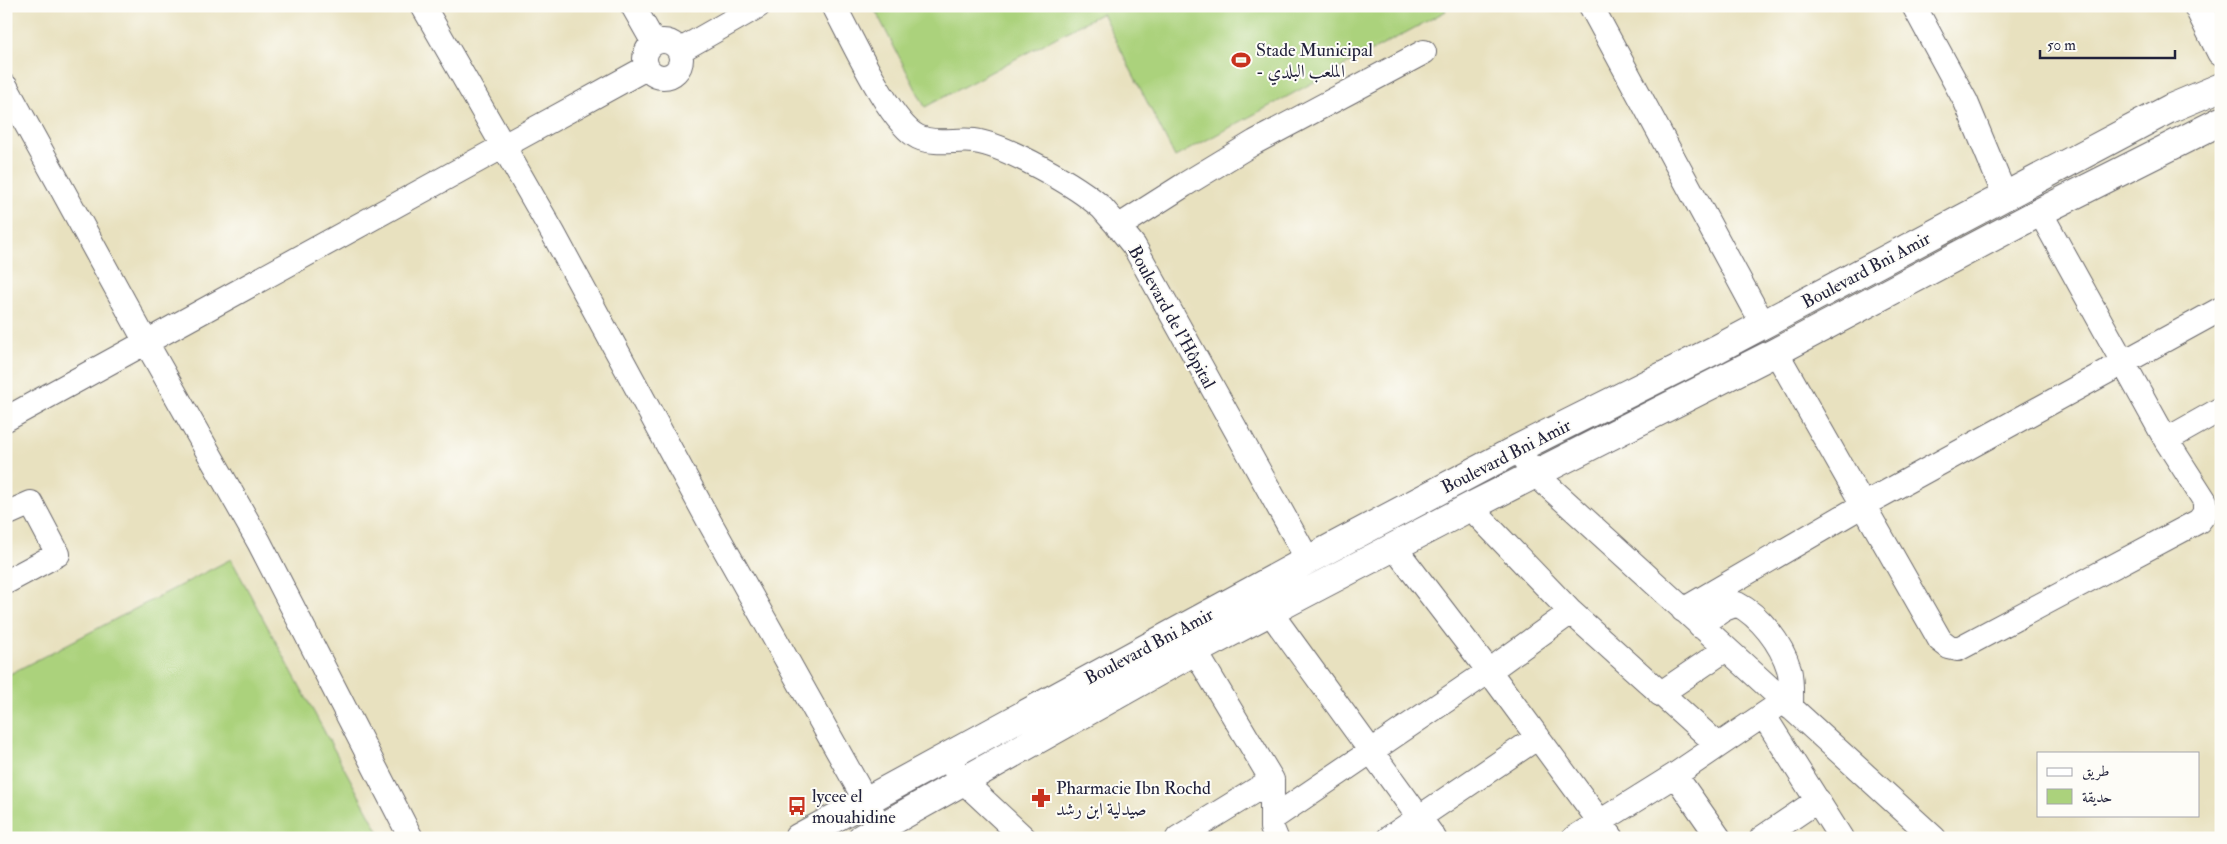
<svg xmlns="http://www.w3.org/2000/svg" width="2227" height="844" font-family="'IM FELL Double Pica',Amiri,serif">
  <rect width="100%" height="100%" fill="#fdfcf7"/>
  <filter id="ink" filterUnits="userSpaceOnUse"><feTurbulence type="fractalNoise" baseFrequency=".02" numOctaves="2"/><feDisplacementMap in="SourceGraphic" scale="10" xChannelSelector="R" yChannelSelector="G"/><feConvolveMatrix kernelMatrix="1 2 1 2 8 2 1 2 1" color-interpolation-filters="sRGB"/></filter>
  <filter id="wash" filterUnits="userSpaceOnUse"><feTurbulence type="fractalNoise" baseFrequency=".0096" numOctaves="4" result="noise"/><feDisplacementMap in="SourceGraphic" scale="20" xChannelSelector="R" yChannelSelector="G"/><feGaussianBlur stdDeviation="1.12" result="paint"/><feColorMatrix in="noise" values="0 0 0 0 0 0 0 0 0 0 0 0 0 0 0 0 0 1.4 0 .05"/><feComposite in="paint" operator="in"/></filter>
  <g filter="url(#wash)">
    <rect width="100%" height="100%" fill="#e8e1bf"/>
    <path fill="#abd27c" stroke="#667a5c" d="M873,6H1443L1446,11L1175,157L1102,13L925,107Z
      M231,559L382,838H6V676Z"/>
  </g>
  <g filter="url(#ink)">
    <g fill="none" stroke-linecap="round" stroke-linejoin="round">
      <g stroke="#676569" stroke-width="26">
        <path id="minor" d="M423,6L553,233L709,521L881,828
          M633,6L654,43
          M834,6C850,35 890,124 918,137C935,145 956,139 974,141C1006,145 1078,186 1102,208C1113,220 1124,233 1134,246L1308,560
          M1591,6L1763,324
          M1914,6L1966,102L2005,196
          M645 59a18 18 0 1 1 36 0a18 18 0 1 1-36 0Z
          M679,51L758,6
          M6,87L147,344L259,542L411,838
          M1118,227L1184,185L1255,142L1424,52
          M1776,352L1940,640L1949,647L1958,649L2199,521L2205,513V501L2166,440L2040,212
          M6,419L646,68
          M2166,440L2221,409
          M1517,449L1535,474L1934,838
          M1470,507L1571,612L1718,745
          M6,514L31,503L58,554L6,582
          M1394,547L1489,671L1612,838
          M1683,610L1865,504L2221,309
          M1270,612L1434,838
          M1700,626L1724,609L1737,604C1760,616 1781,643 1789,669C1792,681 1791,696 1791,708
          M1195,651L1272,780V828L1276,838
          M1660,694L1726,649
          M1764,716L1841,838
          M946,756L963,781L1024,838
          M1675,775L1719,838
          M1273,818L1489,671L1571,612
          M1178,838L1272,780
          M1389,838L1538,737
          M1574,838L1675,775L1784,701
          M1762,838L1818,800"/>
      </g>
      <g stroke="#676569" stroke-width="30">
        <path id="major" d="M2198,6L2221,52
          M798,838L1308,560L1517,449L1717,349L2171,108L2221,87
          M862,838L1195,651L1470,507L1776,352L2040,212L2221,121"/>
      </g>
      <use href="#minor" stroke="#fff" stroke-width="24"/>
      <use href="#major" stroke="#fff" stroke-width="28"/>
    </g>
  </g>
  <defs>
    <g id="stadium-bare" transform="scale(1.5)"><path d="M0-5a6.5 5 0 1 0 0 10a6.5 5 0 1 0 0-10ZM-3.5-1.8h7v3.6h-7Z" fill="#c8321e" stroke="#fdfcf7" stroke-width="2.5" paint-order="stroke"/></g>
    <g id="pharmacy-bare" transform="scale(1.5)"><path d="M-2-6h4v4h4v4h-4v4h-4v-4h-4v-4h4Z" fill="#c8321e" stroke="#fdfcf7" stroke-width="2.5" paint-order="stroke"/></g>
    <g id="bus-bare" transform="scale(1.5)"><path d="M-5-6H5V4H4V6H2V4H-2V6H-4V4H-5ZM-3.5-4V0h7V-4ZM-3.5 1.2v1.5H-2V1.2ZM2 1.2v1.5H3.5V1.2Z" fill="#c8321e" stroke="#fdfcf7" stroke-width="2.5" paint-order="stroke"/></g>
  </defs>
  <g fill-rule="evenodd">
    <use href="#stadium-bare" x="1241" y="60"/>
    <use href="#pharmacy-bare" x="1041" y="798"/>
    <use href="#bus-bare" x="797" y="806"/>
  </g>
  <g text-anchor="middle" stroke-width="4" stroke-linejoin="round" paint-order="stroke">
    <g font-size="18" fill="#22223b" stroke="#fdfcf7" text-anchor="start">
      <text x="1256" y="56">Stade Municipal<tspan x="1256" dy="21">- الملعب البلدي</tspan></text>
      <text x="1056" y="794">Pharmacie Ibn Rochd<tspan x="1056" dy="21">صيدلية ابن رشد</tspan></text>
      <text x="812" y="802">lycee el<tspan x="812" dy="21">mouahidine</tspan></text>
    </g>
    <g font-size="18" fill="#22223b" stroke="#fdfcf7">
      <text transform="translate(1866 270) rotate(-28)" y="6">Boulevard Bni Amir</text>
      <text transform="translate(1172 317) rotate(61)" y="6">Boulevard de l'Hôpital</text>
      <text transform="translate(1506 456) rotate(-27)" y="6">Boulevard Bni Amir</text>
      <text transform="translate(1149 646) rotate(-28)" y="6">Boulevard Bni Amir</text>
    </g>
  </g>
  <rect width="2227" height="844" fill="none" stroke="#fdfcf7" stroke-width="25"/>
  <rect x="2037" y="752" width="162" height="65" fill="#fdfcf7" stroke="#a5a5ac"/>
  <rect x="2047" y="768" width="25" height="8" fill="#ffffff" stroke="#a5a5ac"/>
  <text x="2082" y="776" font-size="15" fill="#22223b">طريق</text>
  <rect x="2047" y="789" width="25" height="15" fill="#abd27c" stroke="#a5a5ac"/>
  <text x="2082" y="802" font-size="15" fill="#22223b">حديقة</text>
  <path d="M2040 50v8h135v-8" fill="none" stroke="#22223b" stroke-width="2.5"/>
  <text x="2047" y="50" font-size="15" fill="#22223b" stroke="#fdfcf7" stroke-width="4" paint-order="stroke">50 m</text>
</svg>
